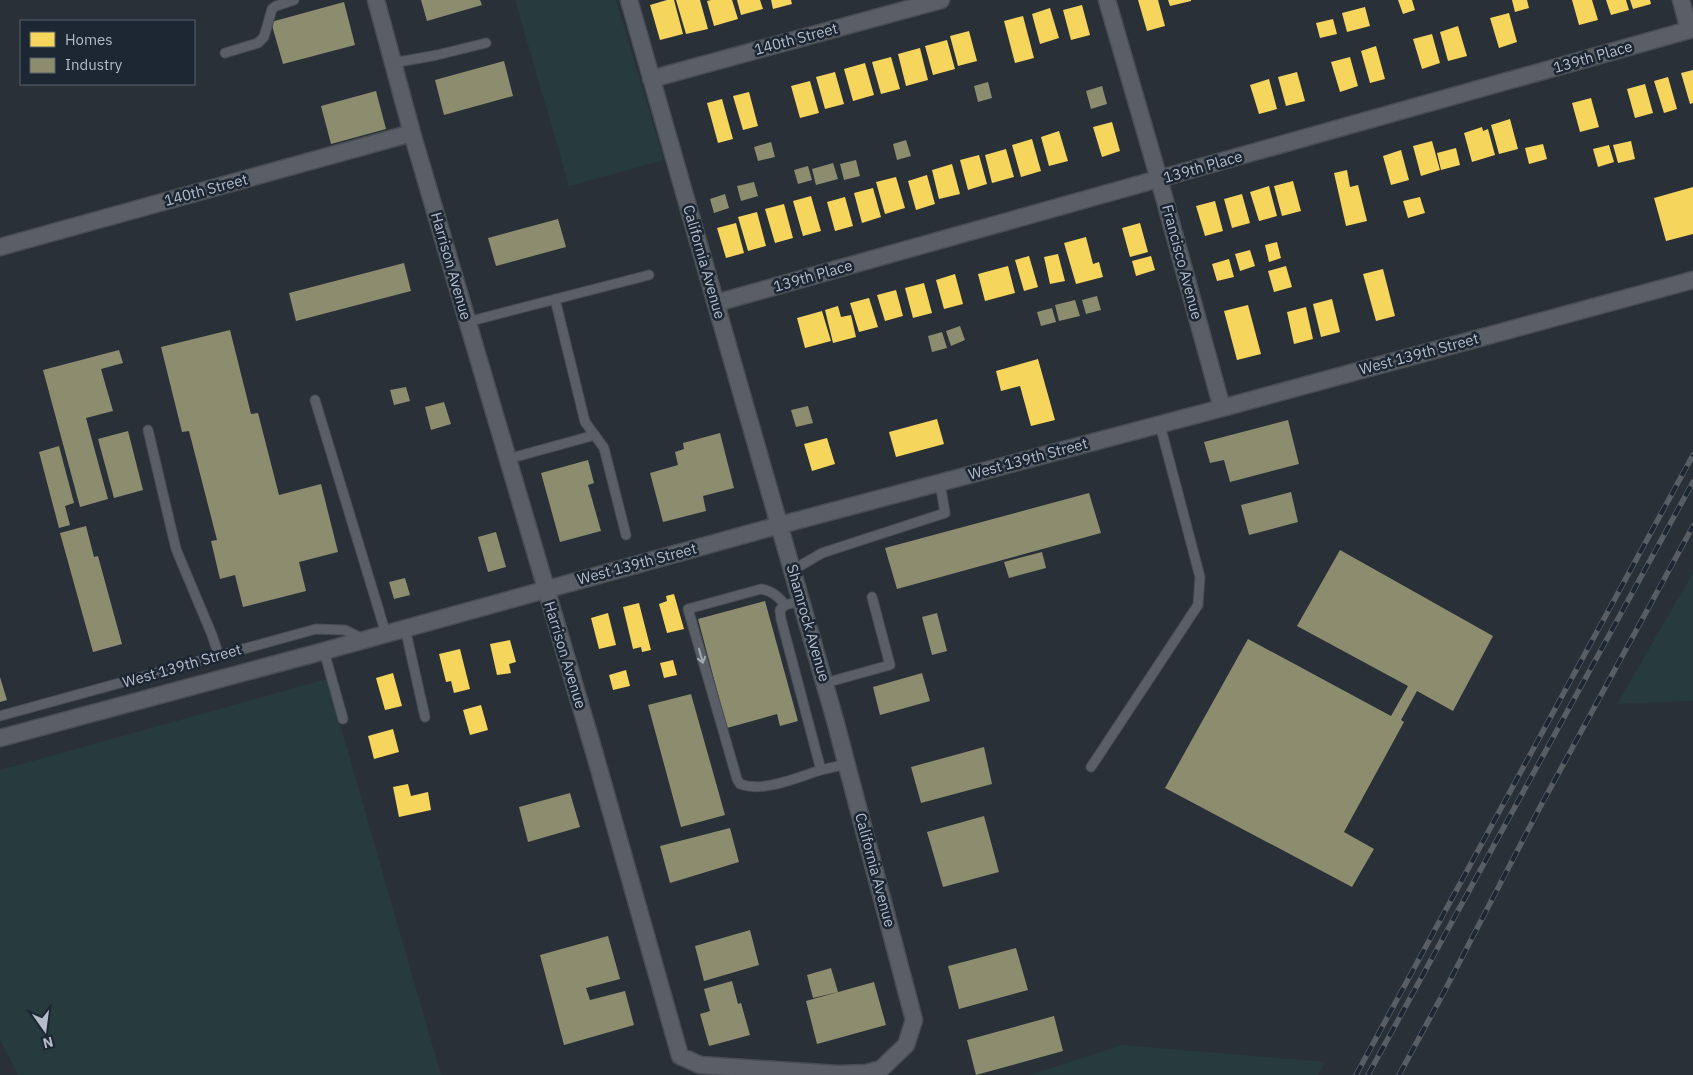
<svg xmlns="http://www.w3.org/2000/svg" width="1693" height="1075" font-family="'IBM Plex Sans',sans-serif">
  <rect width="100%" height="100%" fill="#2a3038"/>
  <path fill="#273a3e" d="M515,0H616L664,160L569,186Z
    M1693,573V701L1617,704Z
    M327,679L441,1075H18L0,1040V770Z
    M1122,1045L1325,1062L1318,1075H1030Z"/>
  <path fill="#f6d55c" d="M667,0H674L683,34L660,40L650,5Z
    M676,0H700L708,29L686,34Z
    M711,0H732L738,19L714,26L707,1Z
    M737,0H760L763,9L741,15Z
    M771,0H791L792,4L773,9Z
    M1138,0H1158L1165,26L1147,31Z
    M1168,0H1191V1L1170,6Z
    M1398,0H1412L1415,10L1403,14Z
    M1512,0H1527L1529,8L1515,12Z
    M1572,0H1592L1598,20L1579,25Z
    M1606,0H1626L1629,10L1611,15Z
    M1630,0H1650L1651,4L1633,9Z
    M1082,5L1090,35L1071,40L1063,10Z
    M1365,7L1370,26L1347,32L1342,13Z
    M1050,8L1059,38L1040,44L1032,14Z
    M1509,13L1517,42L1499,48L1490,18Z
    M1023,16L1034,58L1015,63L1004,21Z
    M1333,19L1337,34L1320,38L1316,23Z
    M1458,26L1467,56L1448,61L1440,32Z
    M969,31L977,61L958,66L950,36Z
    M1432,34L1440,63L1422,69L1413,39Z
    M947,40L955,69L933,75L925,46Z
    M1376,46L1385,79L1370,83L1361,51Z
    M920,48L928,80L906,86L898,54Z
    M891,57L900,89L881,94L872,62Z
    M1350,57L1358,86L1340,92L1331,62Z
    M865,63L874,95L853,101L844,69Z
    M1693,70V103L1690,104L1681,73Z
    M835,72L844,104L825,109L816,77Z
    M1297,72L1305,101L1286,106L1278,77Z
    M1668,77L1677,109L1664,113L1654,81Z
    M1269,79L1277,109L1259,114L1250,85Z
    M810,81L819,113L800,118L791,86Z
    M1645,84L1653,113L1635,118L1627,89Z
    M749,92L758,126L743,130L733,96Z
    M1591,98L1599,127L1580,132L1572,103Z
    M722,99L733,139L718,143L707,103Z
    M1510,119L1518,149L1499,154L1491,125Z
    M1112,122L1120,151L1102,157L1093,127Z
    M1482,127L1483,131L1488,129L1495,155L1472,162L1464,133Z
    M1059,131L1068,161L1049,166L1041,137Z
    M1032,139L1041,171L1021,177L1012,145Z
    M1432,141L1440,170L1421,176L1413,146Z
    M1631,141L1635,159L1618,163L1613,145Z
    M1543,144L1547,159L1529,164L1525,148Z
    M1609,145L1614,162L1598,167L1593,149Z
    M1456,148L1460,165L1441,170L1437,153Z
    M1006,149L1014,177L992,183L985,155Z
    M1401,150L1409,180L1391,185L1383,156Z
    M979,155L987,184L968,190L960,160Z
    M952,164L960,194L939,199L932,170Z
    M1347,170L1350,187L1358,185L1367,221L1346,226L1334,173Z
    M927,175L935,204L916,210L908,181Z
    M896,177L905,208L885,214L876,182Z
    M1293,181L1301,211L1282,216L1274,186Z
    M1269,186L1277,216L1259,221L1250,192Z
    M1693,187V234L1666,241L1654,198Z
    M873,188L881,217L862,223L854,193Z
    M1242,194L1250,223L1232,228L1224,199Z
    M811,196L821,231L803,236L793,201Z
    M845,197L853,226L835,231L827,202Z
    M1420,197L1425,213L1408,218L1403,201Z
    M1215,201L1223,231L1205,236L1196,206Z
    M784,204L793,238L775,243L765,209Z
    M757,212L766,246L748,251L738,217Z
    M736,223L744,253L726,258L717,228Z
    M1140,223L1148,252L1130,257L1122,228Z
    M1086,237L1093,264L1099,262L1103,277L1076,284L1064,243Z
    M1277,242L1281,258L1269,262L1265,245Z
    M1250,250L1255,266L1240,271L1235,254Z
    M1058,254L1065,281L1050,284L1044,257Z
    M1029,256L1038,287L1024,291L1015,260Z
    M1151,256L1155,270L1136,276L1132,261Z
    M1229,259L1234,277L1217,281L1212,264Z
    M1008,266L1015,293L985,301L978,274Z
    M1286,266L1292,287L1274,292L1268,271Z
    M1383,269L1395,316L1376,321L1363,274Z
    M955,274L963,304L944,309L936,280Z
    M924,283L932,313L913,318L905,288Z
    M896,290L903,316L885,321L877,295Z
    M869,298L878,327L859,332L850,303Z
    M1332,299L1340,332L1321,337L1313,304Z
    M1248,305L1261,354L1237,360L1224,311Z
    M838,306L841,317L851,315L856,337L833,343L825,310Z
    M1306,307L1313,339L1294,344L1287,312Z
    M822,311L831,341L805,348L797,318Z
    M1038,359L1055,420L1031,426L1020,386L1001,391L996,371Z
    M937,419L944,444L896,457L889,432Z
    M827,438L835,464L812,471L804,444Z
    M674,594L684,629L667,633L659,604L667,601L666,596Z
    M639,603L651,650L642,652L641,647L633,649L623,607Z
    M608,613L616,645L599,649L591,618Z
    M510,640L516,662L509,664L511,673L497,675L490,644Z
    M460,649L470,689L454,693L451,681L446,682L439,654Z
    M673,660L677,675L664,678L660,663Z
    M626,670L630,686L613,690L609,675Z
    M393,673L402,706L385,710L376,678Z
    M481,705L488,730L470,735L463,710Z
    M393,729L399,752L374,759L368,736Z
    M408,784L411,796L428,792L431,810L399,817L393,787Z"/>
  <path fill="#8c8c6e" d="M421,0H480L482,5L427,21Z
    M344,2L355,45L283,64L271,22Z
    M504,61L513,96L444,115L435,80Z
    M988,82L992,98L978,102L974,86Z
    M1102,86L1107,104L1091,109L1086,91Z
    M376,91L386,129L331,144L321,106Z
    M906,140L911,156L897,160L893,144Z
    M771,142L775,157L758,161L754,147Z
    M856,160L860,176L844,180L840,164Z
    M833,163L838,179L816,185L812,169Z
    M808,166L812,180L798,184L794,170Z
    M754,182L758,196L741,201L737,186Z
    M725,194L729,208L714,213L710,199Z
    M558,219L566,247L496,266L488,238Z
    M404,263L411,291L296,321L289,293Z
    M1097,296L1101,310L1086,314L1082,300Z
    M1075,300L1080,316L1059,321L1055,305Z
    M1052,308L1056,322L1041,326L1037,312Z
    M960,326L965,340L951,346L946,331Z
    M230,330L251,414L258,413L279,495L321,484L338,552L299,562L306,591L243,607L235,575L220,579L211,541L217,540L189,431L182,432L161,347Z
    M942,332L947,348L932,352L928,336Z
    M119,350L123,363L101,369L113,411L86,418L108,499L80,507L43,370Z
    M406,387L410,401L394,405L390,390Z
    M444,402L451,424L431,430L425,407Z
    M808,406L813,423L796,427L791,410Z
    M1288,420L1299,464L1230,482L1224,460L1210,463L1204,442Z
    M128,431L143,490L114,498L98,439Z
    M720,433L734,488L703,496L706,511L663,522L650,473L678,465L675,452L684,449L683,443Z
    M59,446L74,503L65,506L70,525L59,528L39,452Z
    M588,460L594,483L588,485L601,531L560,542L541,473Z
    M1291,492L1298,522L1249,535L1241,505Z
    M1089,493L1101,533L897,589L885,548Z
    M86,526L94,557L98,556L122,644L93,652L60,533Z
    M496,532L506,567L488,572L478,537Z
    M1340,550L1493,636L1453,711L1417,691L1401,720L1404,722L1344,832L1374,849L1352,887L1165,788L1248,639L1391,716L1408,686L1297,626Z
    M1042,552L1046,568L1009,578L1004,562Z
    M405,578L410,595L394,599L389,582Z
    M765,601L798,721L780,726L777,714L727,728L698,619Z
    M937,613L947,651L932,655L922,617Z
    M922,673L930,701L880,715L873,687Z
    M0,677L7,700L0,702Z
    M691,694L725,815L681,827L648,705Z
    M984,747L992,784L921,803L911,767Z
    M570,793L580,827L528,842L519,807Z
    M984,816L999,872L943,887L927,832Z
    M730,828L739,862L670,883L660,846Z
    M750,930L759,965L704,981L695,946Z
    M608,936L620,979L586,988L590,1000L625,991L634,1025L564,1045L540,955Z
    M1016,948L1028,990L959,1009L948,966Z
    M831,968L838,992L813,998L807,975Z
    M732,981L738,1004L741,1003L750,1035L709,1046L700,1014L710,1011L704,989Z
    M874,982L886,1025L817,1044L806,1001Z
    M1054,1016L1063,1051L976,1075L967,1040Z"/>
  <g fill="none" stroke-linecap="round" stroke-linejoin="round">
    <g stroke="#484c53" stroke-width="11">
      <path id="service" d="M225,53L258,43L264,37L272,9L276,6L294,0
        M393,63L437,55L486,43
        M555,299L585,422L604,448L626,535
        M467,322L649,275
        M315,400L386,634
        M148,430L176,549L212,635L219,656
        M508,459L595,435
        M793,570L822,553L945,513L940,483
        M801,601L785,605L780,610L781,619L821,770L847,764
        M785,605C778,596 772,591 761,589L688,609L737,779L740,784C763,793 798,777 821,770
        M405,628L425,717
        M324,651L343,719
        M825,683L890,665L872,597
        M0,716L316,629L345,630L363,639
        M1091,767L1198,605L1200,577L1160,425"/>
    </g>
    <g stroke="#484c53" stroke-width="19">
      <path id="minor" d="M376,0L412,133L595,755L680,1056L700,1065L838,1074L867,1073L881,1069L906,1045L914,1020L835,720L629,0
        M1107,0L1159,179L1222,408
        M651,79L941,0
        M0,247L412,133
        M716,303L1689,30L1681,0
        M0,738L324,651L780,525L1222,408L1693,280"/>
    </g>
    <use href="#service" stroke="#5a5e66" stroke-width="9"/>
    <use href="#minor" stroke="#5a5e66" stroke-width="16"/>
    <g stroke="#595d64" stroke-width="5.5">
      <path id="rail" d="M1356,1075L1693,455
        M1368,1075L1693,482
        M1399,1075L1444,992L1539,809L1693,526"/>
    </g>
    <use href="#rail" stroke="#1d2633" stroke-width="4" stroke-dasharray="11" stroke-linecap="butt"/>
  </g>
  <defs><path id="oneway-shaft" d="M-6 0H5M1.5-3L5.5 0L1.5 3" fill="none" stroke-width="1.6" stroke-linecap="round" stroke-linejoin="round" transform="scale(1.25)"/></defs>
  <use stroke="#a2a9b5" href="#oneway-shaft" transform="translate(701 656) rotate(74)"/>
  <g text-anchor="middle" stroke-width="5" stroke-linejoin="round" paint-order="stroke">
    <g font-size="15" fill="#b4bcc9" stroke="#1d2633">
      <text transform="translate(796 39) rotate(-15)" y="5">140th Street</text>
      <text transform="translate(1593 57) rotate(-16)" y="5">139th Place</text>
      <text transform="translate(1203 167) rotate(-16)" y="5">139th Place</text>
      <text transform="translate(206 190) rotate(-15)" y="5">140th Street</text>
      <text transform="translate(704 262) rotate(74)" y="5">California Avenue</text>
      <text transform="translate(1182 262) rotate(75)" y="5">Francisco Avenue</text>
      <text transform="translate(451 266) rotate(74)" y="5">Harrison Avenue</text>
      <text transform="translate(813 276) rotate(-16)" y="5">139th Place</text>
      <text transform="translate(1419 354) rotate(-15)" y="5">West 139th Street</text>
      <text transform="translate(1028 459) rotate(-15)" y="5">West 139th Street</text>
      <text transform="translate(637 564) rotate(-15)" y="5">West 139th Street</text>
      <text transform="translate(808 623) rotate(74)" y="5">Shamrock Avenue</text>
      <text transform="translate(565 655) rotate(73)" y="5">Harrison Avenue</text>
      <text transform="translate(182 666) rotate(-16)" y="5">West 139th Street</text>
      <text transform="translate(875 870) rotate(75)" y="5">California Avenue</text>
    </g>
  </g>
  <rect x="20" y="20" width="175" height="65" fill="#1d2633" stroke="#59626f"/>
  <rect x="30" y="32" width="25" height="15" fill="#f6d55c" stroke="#59626f"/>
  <text x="65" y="45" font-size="15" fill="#b4bcc9">Homes</text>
  <rect x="30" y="58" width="25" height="15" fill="#8c8c6e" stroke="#59626f"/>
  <text x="65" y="70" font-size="15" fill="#b4bcc9">Industry</text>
  <g transform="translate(45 1030) rotate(166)" stroke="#1d2633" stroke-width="4" paint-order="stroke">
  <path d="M0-4L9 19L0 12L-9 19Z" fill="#b4bcc9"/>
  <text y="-8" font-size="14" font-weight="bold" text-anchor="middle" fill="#b4bcc9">N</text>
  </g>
</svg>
